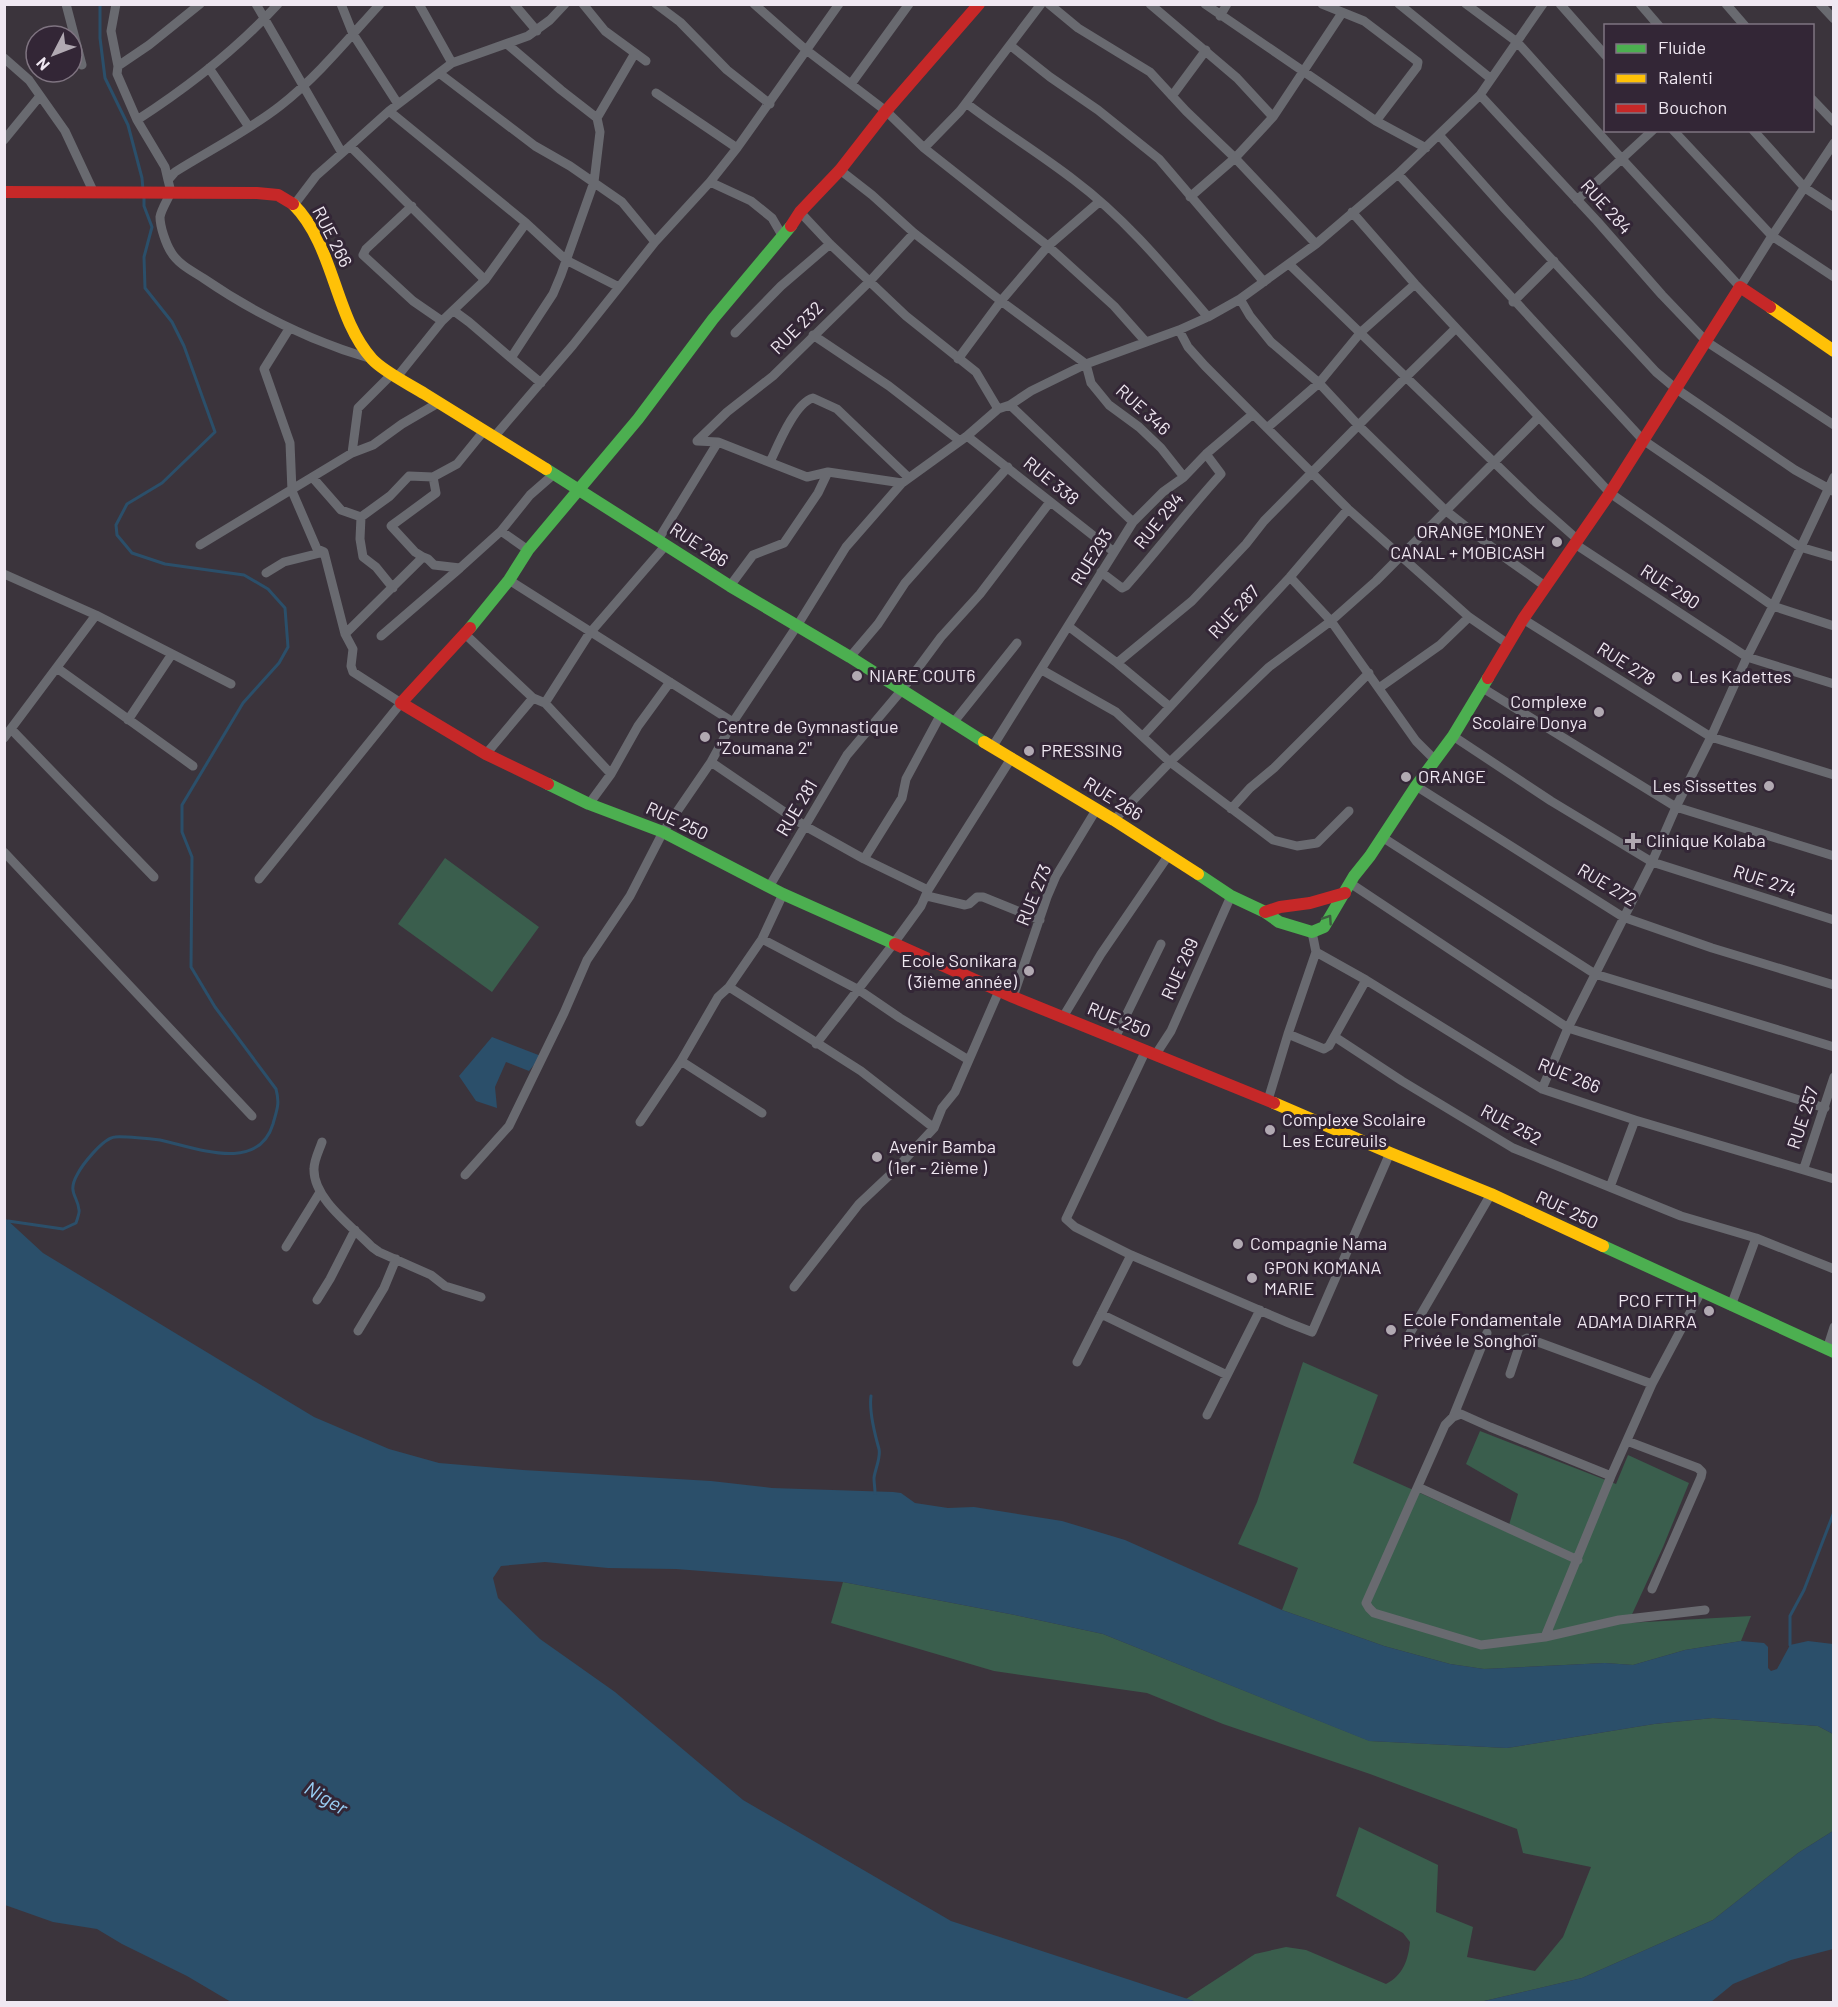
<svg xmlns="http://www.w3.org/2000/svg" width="1838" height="2007" font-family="Barlow,sans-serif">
  <rect width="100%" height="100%" fill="#3b343c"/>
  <path fill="#3a5e4d" d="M445,858L539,927L492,992L398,924Z
    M1303,1362L1378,1395L1353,1463L1507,1532L1518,1494L1466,1464L1480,1431L1616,1484L1628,1455L1689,1483L1663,1547L1628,1623L1751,1616L1741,1641L1685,1650L1633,1665L1605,1663L1484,1669L1450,1664L1384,1646L1282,1610L1298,1568L1238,1544L1257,1502Z
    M843,1582L1015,1615L1103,1634L1370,1741L1507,1748L1654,1724L1713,1718L1818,1726L1833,1734V1831L1798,1853L1713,1920L1582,1978L1480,2002H1197L1186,1999L1255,1954L1286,1947L1306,1950L1386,1984C1403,1975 1408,1961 1410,1942L1403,1933L1336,1896L1359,1827L1438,1865L1436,1912L1473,1927L1467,1957L1535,1971L1563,1937L1591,1867L1523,1853L1517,1829L1370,1774L1223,1724L1147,1693L994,1671L831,1623Z"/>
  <path fill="#2b4f6a" d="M492,1037L541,1056L529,1071L506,1062L495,1087L497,1108L476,1101L459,1076Z
    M5,1218L43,1253L314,1417L389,1449L439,1463L523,1470L711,1481L772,1488L893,1492L901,1493L915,1503L948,1508L974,1507L1062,1521L1125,1540L1282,1610L1384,1646L1450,1664L1484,1669L1605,1663L1633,1665L1685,1650L1741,1641L1764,1643L1768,1647V1668L1771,1671L1777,1669L1790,1645L1808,1641L1833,1644V1734L1818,1726L1713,1718L1654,1724L1507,1748L1369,1741L1103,1634L1015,1615L843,1582L676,1569L608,1568L545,1562L501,1566L493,1578L498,1598L540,1639L615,1692L743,1800L951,1921L1197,2002H231L187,1976L122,1944L97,1929L53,1922L5,1905Z
    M1833,1831V1949L1791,1960L1733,1984L1711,2002H1480L1582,1978L1713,1920L1798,1853Z"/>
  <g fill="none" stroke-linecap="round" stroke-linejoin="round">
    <path stroke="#2b4f6a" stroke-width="3" d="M100,4V38L105,78L128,125L142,178L143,190
      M4,1227L8,1221L63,1229L76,1223C77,1219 80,1213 79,1210C78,1196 67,1193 77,1175C82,1165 103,1138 115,1137C123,1136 152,1139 160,1140C194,1147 258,1174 273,1124C277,1109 280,1104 276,1089L215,1007L191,967L192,857L182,832V805L243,703L279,663L288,647L285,608L268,589L244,575L165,564L132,553L117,535L116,525L127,504L162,483L215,432L184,346L172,322L145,288L144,257L152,227L144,206V197
      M871,1396C869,1411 875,1435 879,1449C881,1458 875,1469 874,1478C874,1483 875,1488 875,1493
      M1790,1645V1616L1804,1590L1834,1512"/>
    <path stroke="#696a70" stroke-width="9" d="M66,4L82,65
      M116,4L111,31L118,66L117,74L137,120
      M256,4L342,153
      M341,4L353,34L398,104
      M419,4L452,63
      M514,4L537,31
      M583,4L605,31L646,61
      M656,4L680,22L727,70L770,104
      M754,4L805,49L886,111L924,148L1048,246L1114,306L1146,342
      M1049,4L1078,28L1150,72L1186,111L1235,158L1316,244
      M1150,4L1237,78L1273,117
      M1205,4L1376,121L1426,148
      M1322,4L1364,21L1418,62L1417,67L1376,121
      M1399,4L1490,78
      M1466,4L1517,42L1622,159L1740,287L1772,236L1834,143
      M1560,4L1606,56
      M1640,4L1659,26
      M1726,4L1745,26
      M1820,4L1834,19
      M1220,16L1227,4
      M507,44L561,90L597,118L600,132L594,182L561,275L553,294L511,358L541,383
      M1011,46L1050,77L1098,110L1159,159L1264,282
      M4,58L29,80L65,131L94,193
      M118,66L149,45L200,4
      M209,68L249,127
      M439,73L535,146L570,166L622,202L655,242
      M851,84L909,4
      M656,93L737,148
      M1480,95L1597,221L1662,295L1707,342L1834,425
      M1172,96L1206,50
      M1812,99L1834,122
      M966,103C1001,130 1039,153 1074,180C1126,219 1166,268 1208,317
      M389,111L526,223L566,260L619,287
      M597,118L635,53
      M1673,130L1772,236L1834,277
      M1753,130L1805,188L1834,207
      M1439,135L1505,209L1656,372L1675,388L1795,470L1833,491
      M4,140L40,96
      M350,146L485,280
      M924,148L960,111L1041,4
      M840,170L872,195L914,233L1001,301L1086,364L1091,383L1109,405L1139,427L1161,448L1184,477
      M1398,174L1643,440L1800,547L1834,557
      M168,180L165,167L137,120C188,87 237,49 278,4
      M710,182L751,201L772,218L783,237
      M1190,197L1235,158L1273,117L1342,13
      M1577,200L1653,130
      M294,205L316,176L350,146L389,111L452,63L528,36L550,20L565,4
      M412,206L366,249L363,255L413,301L442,321
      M800,212L830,244L906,316L976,372L998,409
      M1352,212L1415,284L1610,493L1773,606L1834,626
      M1289,264L1534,501L1577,539
      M1240,299L1250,316L1271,342L1319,383L1359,426L1445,510L1507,559L1545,586
      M1513,302L1554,261
      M454,311L469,322L511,358
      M1179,330L1188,347L1205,366L1348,509L1469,617L1508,644
      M735,333L781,286L830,244
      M813,335L889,386L960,441
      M372,359C310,341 257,315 203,278C192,271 178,264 171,252C166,244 160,227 160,217C161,210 168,199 171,192L168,180L175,172C210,150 248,131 280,106C317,77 348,39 380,4
      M958,359L1001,301L1048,246L1099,202
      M397,377L442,321L485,280L526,223
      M1010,405L1133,522
      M1267,428L1319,383L1361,332L1415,284
      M967,436L1114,552
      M494,437L573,345L655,242L710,182L737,148L839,4
      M697,441L727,412L773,376L870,281L914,233
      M697,441L718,442L807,477L828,472L902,483
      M352,453L358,408L392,374
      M770,462C778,445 795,403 813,398L837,409L909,478
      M313,478L341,510L361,517
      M501,531L530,495L554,474
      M658,540L718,442
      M1575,544L1747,657L1834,684
      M200,545L352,453L373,445L402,424L438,403
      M423,557L415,552L391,526L436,493L433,477
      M1101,572L1122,588L1126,586C1159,549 1188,510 1221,474L1206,454
      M266,573L284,562L324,552
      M4,574L96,615L231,684
      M1290,577L1331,621L1416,741L1435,760
      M509,580L733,722
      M730,586L753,555L784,543L818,493L828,472
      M393,588L376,567L363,557L360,539L361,517L390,496L409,476L433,477L457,464L483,432
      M1523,619L1711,737L1834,775
      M1068,626L1117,663L1170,707
      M345,634L423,557L428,559L434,565L460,568L501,531L528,550
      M465,634L533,698L545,703L611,774L638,726L670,682
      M381,636L460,568
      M850,657L878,624L905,583L1008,467
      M1117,663L1192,601L1246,544L1264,521L1406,377L1456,328
      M57,668L193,766
      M1042,670L1116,712L1170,762L1273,840L1297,846L1317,843L1349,811
      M1481,687L1676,807L1834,856
      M1379,688L1440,645L1469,617
      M545,703L589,634L666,545
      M128,720L172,654
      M953,723L1017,643
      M11,729L154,877
      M1143,736L1290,577L1348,509
      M1453,736L1551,801L1652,862L1834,920
      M4,738L96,615
      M993,746L1133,522L1163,492L1184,477L1206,454L1253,414
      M486,754L533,698
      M711,762L805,826L864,859L928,890
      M1416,786L1623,917L1712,948L1834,985
      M589,804L611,774
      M1231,809L1250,788L1274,768L1369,673
      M1114,820L1170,762L1269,667L1331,621L1376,581L1538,418
      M1382,837L1595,974L1834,1047
      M4,852L252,1116
      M864,859L902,798L906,779L941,714
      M259,879L401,703L353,672L351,666L353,649L345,634L324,552L317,549L292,491L290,443L264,369L289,329
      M1350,883L1568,1028L1825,1108
      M769,887L847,755L901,691L941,637L980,594L1050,502
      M927,896L965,905L969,904L977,897H983L1040,920
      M762,939L859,990L900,1018L967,1059
      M1316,952L1366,980L1542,1089L1635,1120L1834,1179
      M729,987L861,1071L934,1128
      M1013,997L1047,897L1056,876L1096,810
      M1063,1017L1101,954L1168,856
      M1288,1034L1324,1049L1329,1046L1366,980
      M1335,1037L1402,1081L1513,1148L1681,1216L1756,1238L1834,1269
      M1115,1038L1161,944
      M816,1044L894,943L921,906L928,890L1012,757
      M1146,1050L1066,1219L1075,1227L1131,1255L1289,1323L1312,1332L1390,1153
      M1156,1054L1171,1031L1231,896
      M681,1061L762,1113
      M1542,1089L1568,1028L1652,862L1676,807L1711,737L1747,657L1773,606L1834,477
      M1268,1100L1288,1034L1316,952L1312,932
      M640,1122L681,1061L718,997L729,987L762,939L783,894
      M322,1142C319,1151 314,1160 314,1169C313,1199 353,1227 372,1247L379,1252L431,1275L445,1286L481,1297
      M1804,1168L1834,1077
      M465,1175L509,1126L564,1013L587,960L630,896L663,832L711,762L733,722L797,626L846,547L902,483L967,436L998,409L1010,405L1031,391L1086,364L1179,330L1208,317L1240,299L1316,244L1398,174L1480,95L1543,4
      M1610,1187L1635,1120
      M286,1247L320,1192
      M794,1287L859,1204L894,1171L934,1128L942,1108L955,1092L999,991
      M317,1300L330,1279L355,1230
      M1731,1306L1756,1238
      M1101,1314L1227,1375
      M358,1331L384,1288L396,1259
      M1406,1340L1491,1194
      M1827,1349L1834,1327
      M1077,1362L1131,1255
      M1510,1374L1521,1341L1527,1338L1652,1384
      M1207,1415L1260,1310
      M1453,1417L1487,1333
      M1627,1441L1698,1468L1702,1472L1701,1477L1652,1589
      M1611,1476L1490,1427L1461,1414L1453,1417L1445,1425L1366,1603L1369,1608L1374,1613L1481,1645L1545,1637L1619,1620L1705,1610
      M1418,1487L1578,1560
      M1545,1637L1611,1476L1652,1384L1701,1292"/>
    <path stroke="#4caf50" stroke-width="12" d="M546,469L730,586L850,657L984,742
      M470,628L509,580L528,550L638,419L713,319L791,226
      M548,784L589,804L663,832L783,894L895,944
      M1198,874L1231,896L1265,912L1279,922L1312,932L1324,927L1354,876L1370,856L1416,786L1453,736L1488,678
      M1603,1246L1834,1352"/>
    <path stroke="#ffc107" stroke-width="12" d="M293,204C335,246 334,317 372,359C384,372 409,384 425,394C466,419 506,444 546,469
      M1770,307L1834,351
      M984,742L1114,820L1198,874
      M1274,1103L1390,1153L1491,1194L1603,1246"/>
    <path stroke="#c62828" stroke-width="12" d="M4,192L257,193L278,195L293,204
      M791,226L800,212L840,170L886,111L979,4
      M470,628L401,703L486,754L548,784
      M1488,678L1523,619L1610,493L1740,287L1770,307
      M1265,912L1280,907L1310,903L1345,893
      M895,944L1013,997L1274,1103"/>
  </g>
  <defs><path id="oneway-chevron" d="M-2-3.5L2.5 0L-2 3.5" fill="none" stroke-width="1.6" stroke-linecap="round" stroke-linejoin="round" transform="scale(1.5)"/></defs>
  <use stroke="#3d5d40" href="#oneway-chevron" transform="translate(1328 919) rotate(-56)"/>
  <g fill="#b1a9b2" stroke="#332636" stroke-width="2">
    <circle cx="1557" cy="542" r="6"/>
    <circle cx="857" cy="676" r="6"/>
    <circle cx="1677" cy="677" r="6"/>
    <circle cx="1599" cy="712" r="6"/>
    <circle cx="705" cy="737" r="6"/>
    <circle cx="1029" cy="751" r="6"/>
    <circle cx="1406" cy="777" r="6"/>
    <circle cx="1769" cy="786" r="6"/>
    <path d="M1630 832h6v6h6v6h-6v6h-6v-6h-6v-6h6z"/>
    <circle cx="1029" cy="971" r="6"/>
    <circle cx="1270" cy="1130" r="6"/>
    <circle cx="877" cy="1157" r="6"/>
    <circle cx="1238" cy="1244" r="6"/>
    <circle cx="1252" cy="1278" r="6"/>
    <circle cx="1709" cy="1311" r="6"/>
    <circle cx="1391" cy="1330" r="6"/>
  </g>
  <g text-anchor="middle" stroke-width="6" stroke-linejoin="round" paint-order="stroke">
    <g font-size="18" fill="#f0e8f2" stroke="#332636">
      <text transform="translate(1606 207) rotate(48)" y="6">RUE 284</text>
      <text transform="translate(332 237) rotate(63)" y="6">RUE 266</text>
      <text transform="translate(797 328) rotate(-45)" y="6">RUE 232</text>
      <text transform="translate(1143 410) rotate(42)" y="6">RUE 346</text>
      <text transform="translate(1051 481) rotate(39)" y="6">RUE 338</text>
      <text transform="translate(1159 521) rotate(-51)" y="6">RUE 294</text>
      <text transform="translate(699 545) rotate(33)" y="6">RUE 266</text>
      <text transform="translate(1092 557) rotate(-58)" y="6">RUE293</text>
      <text transform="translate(1670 587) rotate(33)" y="6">RUE 290</text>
      <text transform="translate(1234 612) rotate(-47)" y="6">RUE 287</text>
      <text transform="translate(1626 664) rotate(32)" y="6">RUE 278</text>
      <text transform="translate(1113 799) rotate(32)" y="6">RUE 266</text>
      <text transform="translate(797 808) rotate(-59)" y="6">RUE 281</text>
      <text transform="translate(677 821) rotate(25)" y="6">RUE 250</text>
      <text transform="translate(1765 881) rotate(18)" y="6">RUE 274</text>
      <text transform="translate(1607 885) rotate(31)" y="6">RUE 272</text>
      <text transform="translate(1034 895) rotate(-68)" y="6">RUE 273</text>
      <text transform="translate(1180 969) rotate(-66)" y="6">RUE 269</text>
      <text transform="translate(1119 1020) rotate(22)" y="6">RUE 250</text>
      <text transform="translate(1569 1076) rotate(22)" y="6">RUE 266</text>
      <text transform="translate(1803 1118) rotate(-72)" y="6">RUE 257</text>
      <text transform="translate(1511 1125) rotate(28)" y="6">RUE 252</text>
      <text transform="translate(1567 1210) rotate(25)" y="6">RUE 250</text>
    </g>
    <g font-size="18" fill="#f0e8f2" stroke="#332636" text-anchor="start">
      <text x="1545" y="538" text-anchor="end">ORANGE MONEY<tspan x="1545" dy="21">CANAL + MOBICASH</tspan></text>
      <text x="869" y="682">NIARE COUT6</text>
      <text x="1689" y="683">Les Kadettes</text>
      <text x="1587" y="708" text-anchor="end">Complexe<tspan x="1587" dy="21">Scolaire Donya</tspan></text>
      <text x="717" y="733">Centre de Gymnastique<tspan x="717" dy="21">"Zoumana 2"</tspan></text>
      <text x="1041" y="757">PRESSING</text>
      <text x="1418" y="783">ORANGE</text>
      <text x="1757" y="792" text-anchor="end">Les Sissettes</text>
      <text x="1646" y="847">Clinique Kolaba</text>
      <text x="1017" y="967" text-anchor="end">Ecole Sonikara<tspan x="1017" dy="21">(3ième année)</tspan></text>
      <text x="1282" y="1126">Complexe Scolaire<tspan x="1282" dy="21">Les Ecureuils</tspan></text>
      <text x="889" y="1153">Avenir Bamba<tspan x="889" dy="21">(1er - 2ième )</tspan></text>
      <text x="1250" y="1250">Compagnie Nama</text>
      <text x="1264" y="1274">GPON KOMANA<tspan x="1264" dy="21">MARIE</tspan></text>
      <text x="1697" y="1307" text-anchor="end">PCO FTTH<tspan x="1697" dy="21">ADAMA DIARRA</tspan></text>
      <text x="1403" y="1326">Ecole Fondamentale<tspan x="1403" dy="21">Privée le Songhoï</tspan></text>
    </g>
    <g font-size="20" font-style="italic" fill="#99cef4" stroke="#332636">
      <text transform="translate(326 1798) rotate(31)" y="7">Niger</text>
    </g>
  </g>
  <rect width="1838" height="2007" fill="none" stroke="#f0e8f2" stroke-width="12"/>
  <rect x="1604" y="24" width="210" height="108" fill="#332636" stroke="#7f7481" stroke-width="1.5"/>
  <rect x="1616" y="44" width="30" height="9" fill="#4caf50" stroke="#7f7481" stroke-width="1.5"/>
  <text x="1658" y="54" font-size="18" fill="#f0e8f2">Fluide</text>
  <rect x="1616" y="74" width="30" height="9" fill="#ffc107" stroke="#7f7481" stroke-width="1.5"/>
  <text x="1658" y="84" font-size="18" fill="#f0e8f2">Ralenti</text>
  <rect x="1616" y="104" width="30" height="9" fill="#c62828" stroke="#7f7481" stroke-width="1.5"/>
  <text x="1658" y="114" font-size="18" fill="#f0e8f2">Bouchon</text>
  <g transform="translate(54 54) rotate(228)"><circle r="28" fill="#332636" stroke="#7f7481" stroke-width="1.5"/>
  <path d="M0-4.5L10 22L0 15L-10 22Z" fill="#b1a9b2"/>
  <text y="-9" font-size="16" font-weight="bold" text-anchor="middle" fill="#f0e8f2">N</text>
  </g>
</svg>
